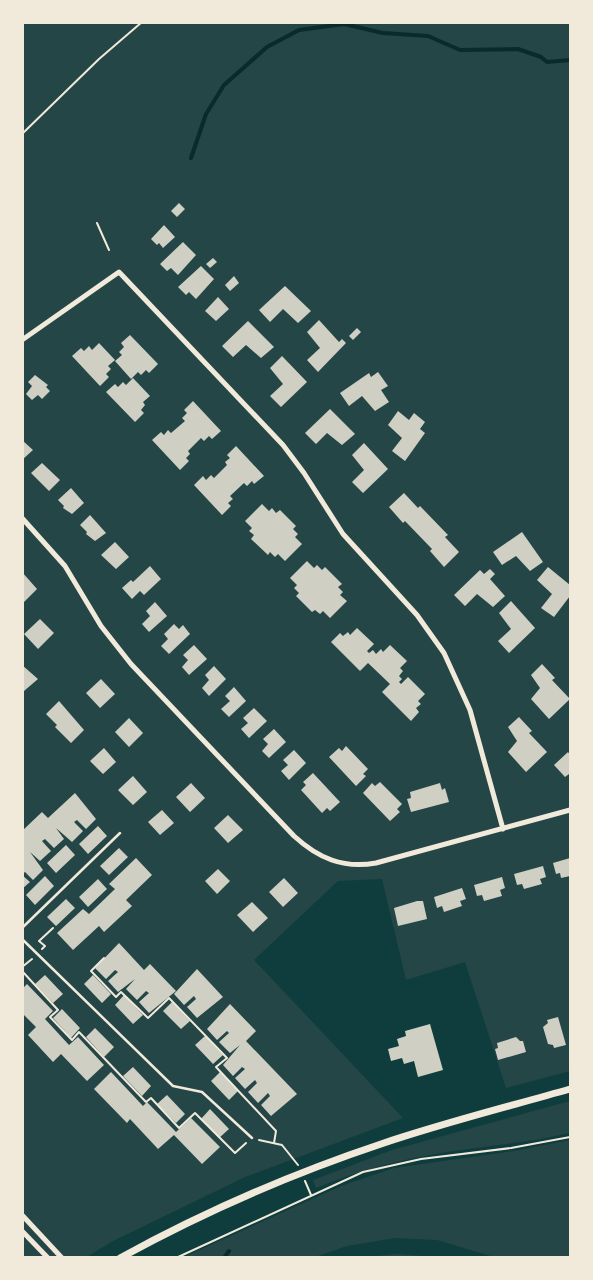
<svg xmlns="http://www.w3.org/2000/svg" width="593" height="1280" font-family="'Varela Round',sans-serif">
  <rect width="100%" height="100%" fill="#0f3d3e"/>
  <path fill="#244646" d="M23,23H570V1071L506,1088L465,962L406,980L382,879L338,881L254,960L403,1118L245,1177L111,1242L87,1257H23Z
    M570,1101V1133C524,1144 477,1146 430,1155C390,1162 353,1173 316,1188L313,1180L392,1150Z
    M570,1140V1257H494L437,1240L395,1238L347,1246L315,1257H184L341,1186L394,1168L514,1151Z
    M396,1254L436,1257H366Z"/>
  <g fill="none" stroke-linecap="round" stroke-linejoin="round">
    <path stroke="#0a2a2b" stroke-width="4" d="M191,158L206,114L224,85L267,47L299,30L344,24L383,33L428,36L460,50L518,49L541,57L547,62L570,60
      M224,1258L229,1251"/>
  </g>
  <path fill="#cfcfc3" d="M179,203L185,209L177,217L171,211Z
    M164,225L175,237L163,248L159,243L157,245L151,239Z
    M183,242L196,255L178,275L171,268L167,271L160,264Z
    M213,258L217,262L210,268L206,264Z
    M201,266L214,279L196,299L189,292L186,295L178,287Z
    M234,276L239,283L230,291L225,285Z
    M285,286L311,311L298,323L283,309L270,322L259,310Z
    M218,297L229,309L216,321L205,311Z
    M319,320L339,342L342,339L346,343L318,372L307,360L320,348L307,332Z
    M248,321L274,347L261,358L246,345L233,357L222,346Z
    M357,328L361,332L353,340L349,336Z
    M130,335L158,364L149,373L146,370L141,375L138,372L131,379L115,361L122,355L119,352L124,347L121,343Z
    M99,343L115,360L108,366L111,369L106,374L109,377L100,386L72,356L81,348L84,351L89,346L92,350Z
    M282,356L307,382L281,407L270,396L283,384L270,368Z
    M378,372L388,386L381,390L389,402L375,411L362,396L349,406L340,393L369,373L371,377Z
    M35,375L48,385L46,387L50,391L42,399L38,395L32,400L26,394L32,386L28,382Z
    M133,378L150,396L143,402L145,405L141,410L144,413L135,422L106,392L115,384L118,387L123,382L126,385Z
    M193,401L221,431L212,439L209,436L204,441L201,438L188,451L190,454L186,458L189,461L180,470L152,440L161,432L164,435L168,430L171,433L185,421L182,418L187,413L184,410Z
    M330,409L355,434L342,445L327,433L316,444L305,433Z
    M398,411L409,420L414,413L425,422L420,429L425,433L405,461L392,451L402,438L388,425Z
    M22,440L33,450L22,460Z
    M364,443L388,469L363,493L352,482L364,470L352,455Z
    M236,446L264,476L254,484L252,481L247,486L244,483L230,496L233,499L228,503L231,506L222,515L194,485L203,476L206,480L211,475L214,478L227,465L225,462L230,458L227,455Z
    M42,463L60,480L49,491L31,473Z
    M71,488L84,503L72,514L63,508L64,506L58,500Z
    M404,493L418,508L420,506L448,535L445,537L459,552L444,567L430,551L432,549L405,521L403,523L389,507Z
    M262,504L269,511L272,508L276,513L280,510L296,526L293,529L298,534L295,537L302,544L285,561L278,554L275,557L270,552L268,555L251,539L254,535L249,531L252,528L245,521Z
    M90,515L106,533L95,541L86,534L87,532L80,525Z
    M522,532L543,562L530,571L516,556L502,565L493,552Z
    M115,542L129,557L116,569L101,555Z
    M307,561L314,568L317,565L322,570L325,567L342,584L338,587L343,592L340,595L347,601L330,618L323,611L320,614L315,610L312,612L296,596L299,593L294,588L297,585L290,578Z
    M150,566L161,579L144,595L140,591L132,599L122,588L131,580L133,582Z
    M548,567L570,585V596L554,617L541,608L552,594L537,580Z
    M490,569L495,574L490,579L505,596L493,607L477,594L465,606L454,595L480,570L484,574Z
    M22,572L37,589L24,602L22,601Z
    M511,601L535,628L509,653L498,641L511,629L499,613Z
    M155,602L167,616L149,632L142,624L150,616L146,611Z
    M40,619L54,633L38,649L24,634Z
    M174,624L179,629L183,625L190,634L169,654L161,646L168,639L164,634Z
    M357,628L374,644L367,651L369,653L373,650L376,654L381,649L383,652L390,645L407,661L400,668L403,671L399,676L402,679L399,682L401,684L408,677L425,694L418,701L421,704L416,708L419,712L411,721L382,692L390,684L368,663L360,671L331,642L340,633L343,636L348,632L350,635Z
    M194,645L207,659L189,675L182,667L188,660L183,655Z
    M542,664L555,678L552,680L570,699L549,719L531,699L540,688L531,675Z
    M22,665L38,679L24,691L22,689Z
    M214,666L226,679L209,696L202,688L209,680L205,675Z
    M101,679L115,694L100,708L86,693Z
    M234,687L246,701L229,717L221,709L230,701L225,696Z
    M59,701L84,730L71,743L55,727L57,725L46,714Z
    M254,708L267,721L249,738L241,729L248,723L243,718Z
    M519,717L532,731L529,733L547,752L526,772L508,752L517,741L508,727Z
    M129,718L143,733L129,747L115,732Z
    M274,729L286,742L269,758L262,751L268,744L263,739Z
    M346,746L368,769L363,774L366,776L356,786L329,757L339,748L342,751Z
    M104,748L116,762L103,774L90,761Z
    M294,750L306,763L289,780L281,771L288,765L283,760Z
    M568,752L570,755V776L569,774L565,777L554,765Z
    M313,773L340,802L330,811L327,808L322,813L301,790L306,785L303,782Z
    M133,776L147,792L133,805L118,790Z
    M380,782L402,804L397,809L400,812L390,821L363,793L372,783L375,786Z
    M191,783L205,798L190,812L176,797Z
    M440,783L442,790L445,788L449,802L411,812L407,799L411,798L410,792Z
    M75,793L96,819L86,829L77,820L74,822L83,831L72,842L56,828L64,839L54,848L45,839L42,841L51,851L40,861L30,852L43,870L33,880L25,872L22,874V831L42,812L48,818Z
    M162,810L174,823L160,835L148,822Z
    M228,815L243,830L228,843L214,828Z
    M98,826L107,836L88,854L79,844Z
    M66,845L75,855L56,873L47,863Z
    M119,848L128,857L109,875L100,866Z
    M136,858L152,875L126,900L132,906L104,932L99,926L73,950L57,933L83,909L89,914L115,889L109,884Z
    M570,858V876L561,878L560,873L556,874L553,863Z
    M543,866L546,877L540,879L542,884L524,889L522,884L517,885L514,874Z
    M218,869L230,881L217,894L205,881Z
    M22,875L30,882L22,889Z
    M45,876L54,886L35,905L26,895Z
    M502,877L505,888L500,890L502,896L484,901L482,895L477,896L474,885Z
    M284,878L298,893L283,907L269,892Z
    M98,879L107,889L88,907L79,897Z
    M462,888L466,899L460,901L462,906L444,912L442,906L437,908L434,897Z
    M66,899L75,908L56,926L47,917Z
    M417,901H423L427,919L398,926L394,908Z
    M252,902L268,918L253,932L237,915Z
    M119,943L144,970L150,964L176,991L149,1013L139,1002L149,993L146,991L137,1000L126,989L135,979L118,992L108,981L118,972L115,970L106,979L95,968Z
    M197,969L223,997L197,1018L187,1007L196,999L194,996L184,1005L174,994Z
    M45,975L63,994L53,1003L35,984Z
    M93,975L111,994L102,1003L84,984Z
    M27,984L53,1011L45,1019L69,1045L78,1037L104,1065L87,1081L61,1054L53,1062L28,1035L36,1027L22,1013V989Z
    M124,995L143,1015L133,1024L115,1005Z
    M172,1002L190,1021L181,1029L163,1011Z
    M230,1004L256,1031L246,1041L297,1094L271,1116L261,1105L270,1096L268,1093L258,1103L248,1092L257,1083L255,1080L245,1089L235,1078L245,1069L242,1067L233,1076L223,1065L240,1045L230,1053L219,1042L229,1033L227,1031L217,1040L207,1029Z
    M62,1009L80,1028L71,1038L53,1018Z
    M558,1017L566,1045L554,1048L553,1045L548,1044L543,1027L548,1023L547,1020Z
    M430,1024L443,1070L418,1077L414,1061L404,1064L402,1058L391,1061L388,1049L399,1046L397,1039L406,1036L405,1031Z
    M95,1028L114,1047L104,1057L86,1037Z
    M205,1036L223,1055L213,1064L195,1045Z
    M516,1037L520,1041H523L526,1052L498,1060L495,1049L498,1048L497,1043Z
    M133,1067L151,1086L142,1096L123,1076Z
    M111,1072L143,1106L147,1102L176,1132L191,1118L220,1147L202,1164L174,1135L158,1149L130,1119L127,1123L94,1089Z
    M220,1072L238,1091L229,1100L211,1081Z
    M167,1095L185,1114L176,1123L157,1104Z
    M210,1109L229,1129L219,1138L201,1119Z"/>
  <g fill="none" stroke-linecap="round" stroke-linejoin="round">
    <path stroke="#f1e9da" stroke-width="2" d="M22,134L99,59L142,22
      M97,223L109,250
      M42,949L45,946L39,941L53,928
      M104,958L91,971L116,997L121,992L148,1018L169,998L227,1058L216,1067L276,1131L274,1143
      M22,967L32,959
      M22,971L58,1010L50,1017L72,1040L79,1032L146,1102L151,1098L179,1128L195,1113L235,1153L246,1143
      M259,1140L282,1145L298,1165
      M305,1181L311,1195
      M176,1258L363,1172L421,1159L511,1148L570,1137"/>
    <path stroke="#f1e9da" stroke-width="2.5" d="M22,928L120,833
      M22,939L173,1086L202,1092L252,1138"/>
    <path stroke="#f1e9da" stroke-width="5" d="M22,340L119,272L283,445L304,473L343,534L417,615L444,653L470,710L503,829
      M22,518L65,566L101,626L131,664L294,836C318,858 343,869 376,863L570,810
      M22,1215L62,1258
      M22,1231L48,1258"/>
    <path stroke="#f1e9da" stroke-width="7" d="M120,1258C204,1212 291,1174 381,1144C443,1123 507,1107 570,1089"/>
  </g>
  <rect width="593" height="1280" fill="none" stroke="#f1e9da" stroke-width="48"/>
</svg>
